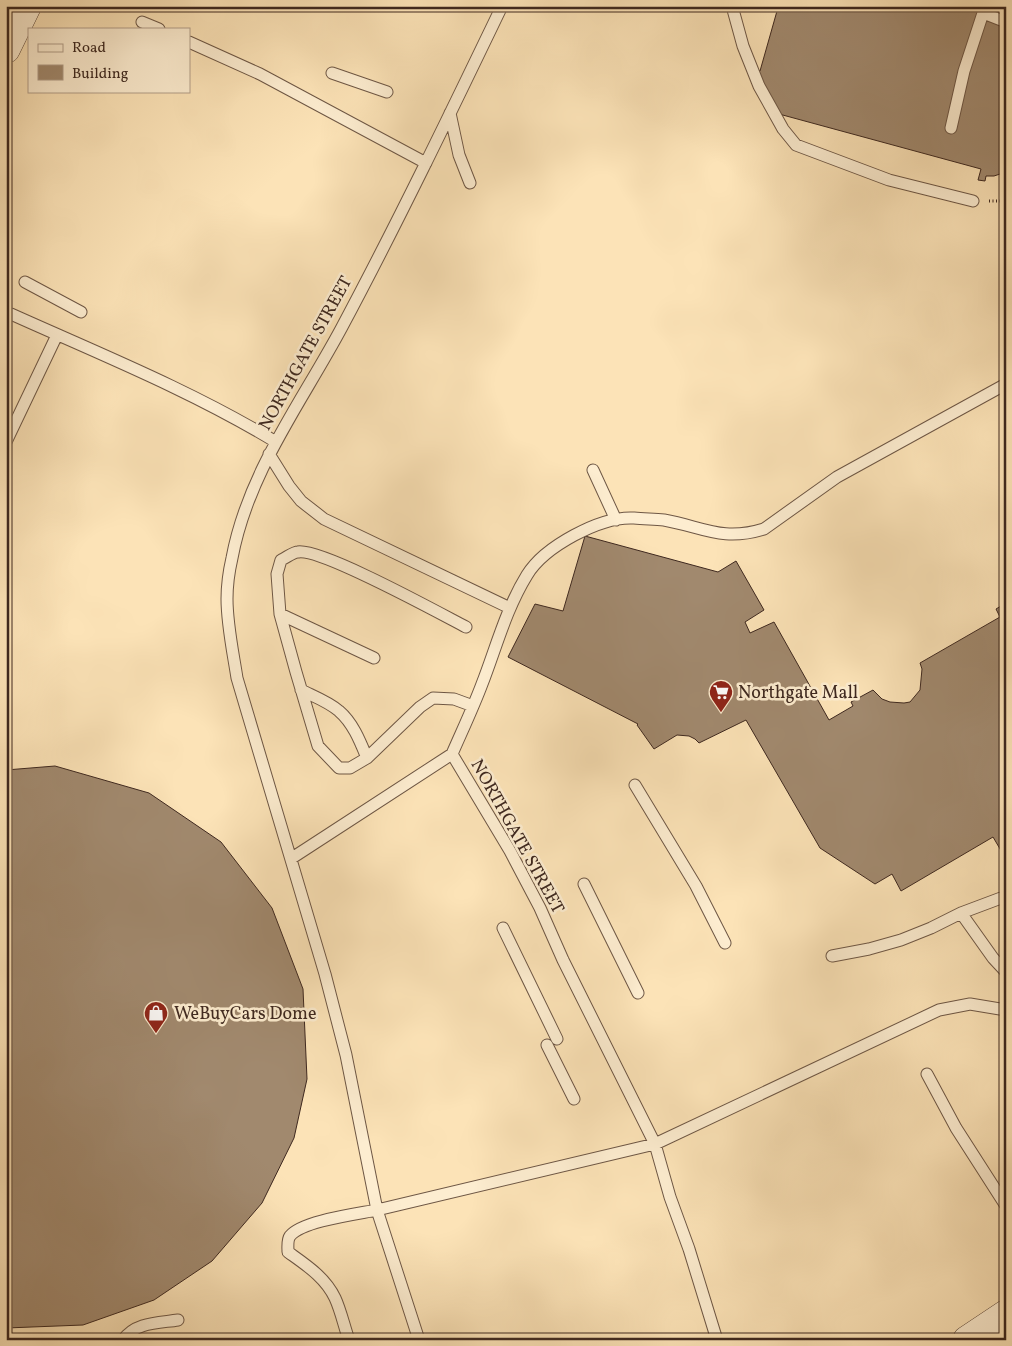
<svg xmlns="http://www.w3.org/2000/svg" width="1012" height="1346" font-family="Vollkorn,serif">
  <rect width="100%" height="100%" fill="#fce3b7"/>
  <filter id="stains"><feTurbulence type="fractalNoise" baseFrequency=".004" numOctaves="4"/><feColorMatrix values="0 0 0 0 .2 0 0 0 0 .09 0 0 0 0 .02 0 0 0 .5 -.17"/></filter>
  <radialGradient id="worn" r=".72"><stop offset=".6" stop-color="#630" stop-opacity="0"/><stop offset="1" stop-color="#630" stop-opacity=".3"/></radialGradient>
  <path fill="#a1896e" stroke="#3e281f" d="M775,6H1006V172L994,176H986L985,181L978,180L981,169L779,114L757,74V70L760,71L777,11L774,10Z
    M585,536L718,572L736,561L764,610L745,622L750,633L774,622L829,720L853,706L851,702L873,690L882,699L890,702L904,703L910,702L920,690L922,669L920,663L1000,617L996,609L1006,603V859L993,837L901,891L892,874L875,884L820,848L746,720L699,743L695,739L689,736L677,735L654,749L637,725L638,724L508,657L535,604L563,611Z
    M55,766L149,793L221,842L272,908L303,989L307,1079L294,1138L262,1203L212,1261L154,1300L83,1325L6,1328V770Z"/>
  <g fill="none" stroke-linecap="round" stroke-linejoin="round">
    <g stroke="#6e5745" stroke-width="13">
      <path id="lane" d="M732,6L743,46L759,86L783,129L796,145L889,180L973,201
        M142,22L159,29
        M189,42L260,74L426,163
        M332,73L387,92
        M450,113L459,155L470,183
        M951,128L964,71L983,13L1006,22
        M25,282L81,312
        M11,314C100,354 192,391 276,442
        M6,442L57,335
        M269,454L289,486L301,501L324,519L510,608
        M593,470L616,520
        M280,614L374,658
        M466,627C439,613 321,548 298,552C293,552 286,558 281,560L277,574L280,614L296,672L318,746L339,768H350L367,758L420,707L433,698L454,699L473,706
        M301,690C313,696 329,702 339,711C353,723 360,741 367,758
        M635,785L696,886L725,943
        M292,858L452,754
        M584,884L638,993
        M961,913L993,958L1006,972
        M503,928L557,1039
        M832,956L869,949L901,940L931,928L961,913L1001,898H1006
        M547,1045L574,1099
        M927,1074L956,1128L1006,1206
        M123,1340C135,1322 159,1323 178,1320
        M349,1340C344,1326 341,1311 335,1298C325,1277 306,1265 288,1252C288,1247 287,1240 290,1236C302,1221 357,1214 377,1210L346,1055L325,974L237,678C233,652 227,625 227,599C227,586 229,571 232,558C248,472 302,402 342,327C398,222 450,114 502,6
        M419,1340L377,1210L655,1144L939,1010L970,1004L1006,1010
        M717,1340L689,1249L670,1197L655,1144L563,960L540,908L510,851L452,754C462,731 473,708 482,684C496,648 506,609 527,575C544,547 600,516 634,518C644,519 654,519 664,520C703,527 722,542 764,529L837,477L1006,384"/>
    </g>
    <g stroke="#3e281f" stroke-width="29">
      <path id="secondary" d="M6,49L27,6
        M967,1340L1006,1314"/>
    </g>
    <path stroke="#3e281f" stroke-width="3" stroke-dasharray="1 2.5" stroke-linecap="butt" d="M989,201H1006"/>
    <use href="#lane" stroke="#fdedd0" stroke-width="11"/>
    <use href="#secondary" stroke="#fdedd0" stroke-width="28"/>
  </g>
  <defs>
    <g id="supermarket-pin" transform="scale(1.25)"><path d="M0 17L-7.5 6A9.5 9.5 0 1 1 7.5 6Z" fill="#8f2418" stroke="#fdedd0"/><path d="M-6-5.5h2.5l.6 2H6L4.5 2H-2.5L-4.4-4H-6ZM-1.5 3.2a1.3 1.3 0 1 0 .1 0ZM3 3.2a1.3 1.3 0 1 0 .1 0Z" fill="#fff"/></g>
    <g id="shop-pin" transform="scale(1.25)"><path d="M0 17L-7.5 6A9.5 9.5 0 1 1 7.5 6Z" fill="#8f2418" stroke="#fdedd0"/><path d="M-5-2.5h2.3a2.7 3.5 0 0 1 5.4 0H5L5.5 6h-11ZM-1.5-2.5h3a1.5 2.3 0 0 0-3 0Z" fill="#fff"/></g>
  </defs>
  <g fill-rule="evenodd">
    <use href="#supermarket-pin" x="721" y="692"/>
    <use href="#shop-pin" x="156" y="1013"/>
  </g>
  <g text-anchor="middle" stroke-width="5" stroke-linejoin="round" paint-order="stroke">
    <g font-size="18" fill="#3e281f" stroke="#fdedd0">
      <text transform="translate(305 353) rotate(-61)" y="6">NORTHGATE STREET</text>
      <text transform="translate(518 836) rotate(61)" y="6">NORTHGATE STREET</text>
    </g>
    <g font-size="18" fill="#3e281f" stroke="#fdedd0" text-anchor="start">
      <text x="738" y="698">Northgate Mall</text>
      <text x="174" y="1019">WeBuyCars Dome</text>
    </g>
  </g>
  <rect width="1012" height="1346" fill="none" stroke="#fce3b7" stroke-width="25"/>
  <rect x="8" y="8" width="997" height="1331" fill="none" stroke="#3e281f" stroke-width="2.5"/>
  <rect x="12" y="12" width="987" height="1321" fill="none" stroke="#3e281f"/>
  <rect x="28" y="28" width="162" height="65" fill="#fdedd0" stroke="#b19e89"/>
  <rect x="38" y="44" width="25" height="8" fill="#fdedd0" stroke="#b19e89"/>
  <text x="72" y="52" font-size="15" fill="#3e281f">Road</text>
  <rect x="38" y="65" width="25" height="15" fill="#a1896e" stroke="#b19e89"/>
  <text x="72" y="78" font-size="15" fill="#3e281f">Building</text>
  <rect width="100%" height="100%" filter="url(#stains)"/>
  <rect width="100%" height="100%" fill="url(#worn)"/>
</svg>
